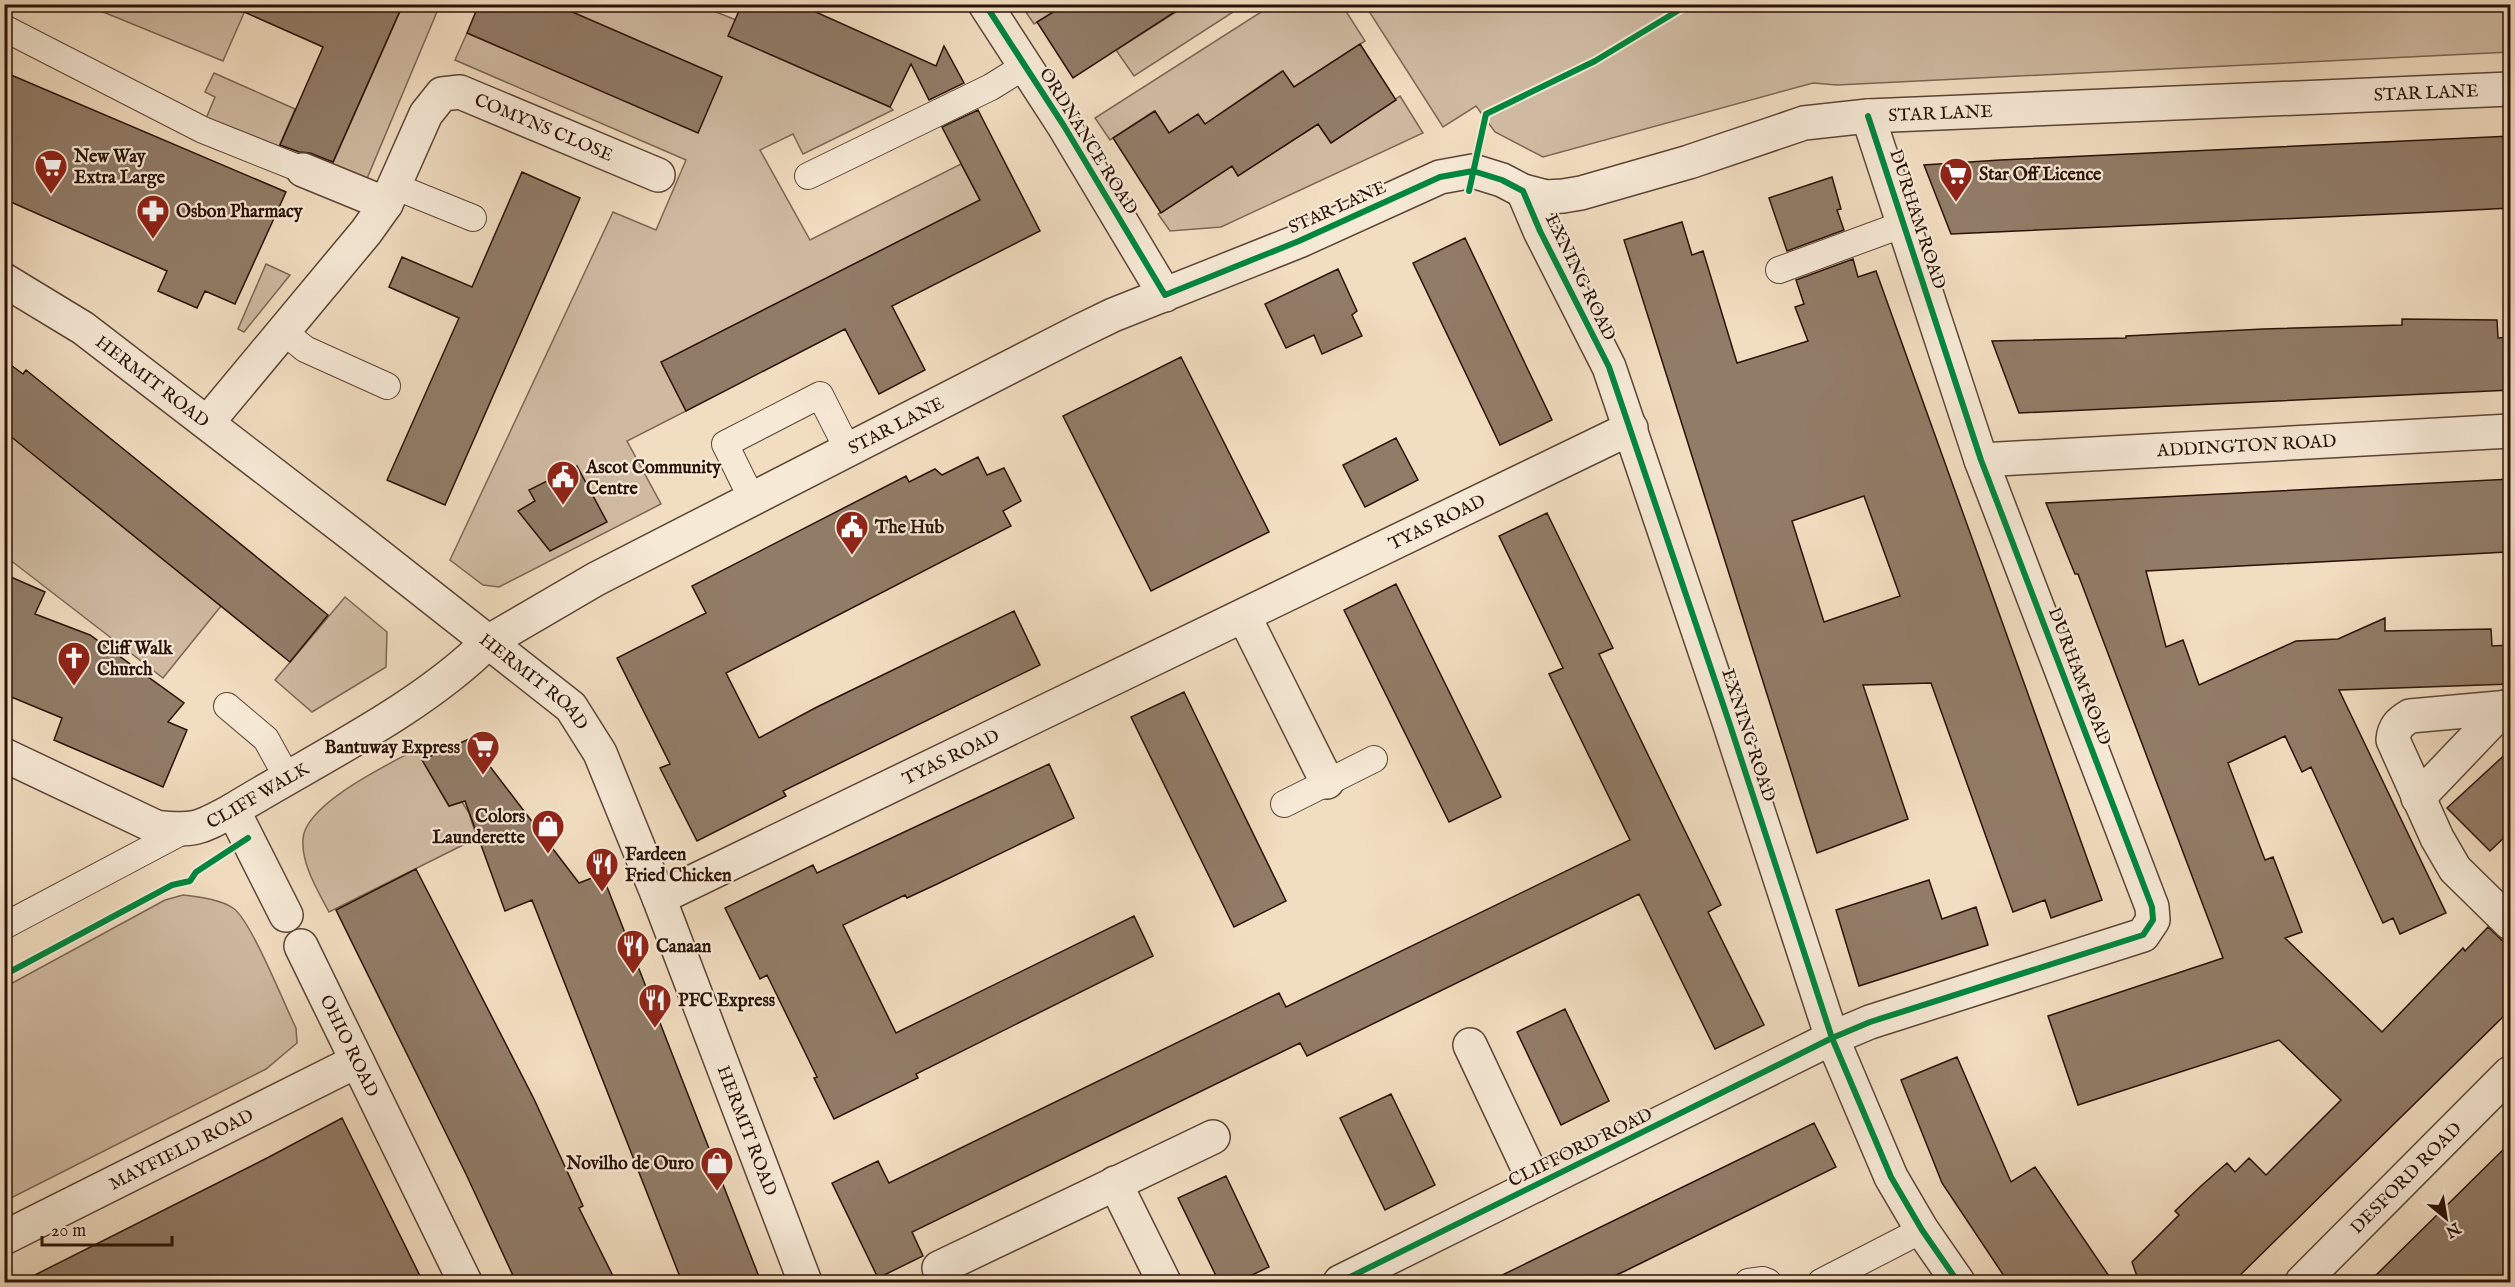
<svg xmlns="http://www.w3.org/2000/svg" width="2515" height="1287" font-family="'IM FELL English',serif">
  <rect width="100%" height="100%" fill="#f1ddc0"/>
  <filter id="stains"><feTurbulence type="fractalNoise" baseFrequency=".00333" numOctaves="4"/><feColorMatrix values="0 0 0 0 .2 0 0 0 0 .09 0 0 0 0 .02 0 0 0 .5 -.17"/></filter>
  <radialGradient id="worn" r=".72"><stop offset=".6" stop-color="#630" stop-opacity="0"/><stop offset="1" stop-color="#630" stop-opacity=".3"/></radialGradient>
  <path fill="#cfbaa1" stroke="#7c6654" stroke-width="1.5" d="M2510,4V52L1837,85L1813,83L1543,157L1495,132L1476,106L1443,127L1365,5Z
    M86,5H225L244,13L223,61Z
    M403,5H433L439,7L363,188L328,174Z
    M554,5H699L736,20L729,36L890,107L893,110L803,154L793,134L760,150L810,240L961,164L980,200L662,362L686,411L627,441L661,504L499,587L483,585L450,560L613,212L656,230L686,160L455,60L467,33Z
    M1021,5H1066L1034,24Z
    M1187,5H1244L1134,76L1116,50Z
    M1272,5H1342L1365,41L1294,87L1282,71L1205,124L1169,133L1154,111L1110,140L1095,118Z
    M214,73L295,109L277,151L205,121L215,97L205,92Z
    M1400,96L1423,133L1221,227L1170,231L1158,214L1232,166L1239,175L1318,124L1331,143Z
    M266,264L290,275L244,332L238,329Z
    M5,431L221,606L163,678L5,556Z
    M345,597L387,632L386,667L312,712L275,680Z
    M417,749L449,806L462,802L469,813L477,838L329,912C318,891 301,864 303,839C305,804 389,764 417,749Z
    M183,895C198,897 220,899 233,908C251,920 284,1004 296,1028L297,1043L266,1069L5,1201V987L165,900Z"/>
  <path fill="#917c67" stroke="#2a1207" stroke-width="1.5" fill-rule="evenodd" d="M226,4H403L333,162L310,153L299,152L280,145L323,47Z
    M479,4H554L722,77L698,133L467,33Z
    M742,4H798L936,66L944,46L964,83L929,100L911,64L890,107L728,36Z
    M1066,4H1187L1073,78L1037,22Z
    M1360,44L1396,100L1331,143L1318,124L1238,176L1232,166L1161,213L1113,138L1155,111L1169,133L1198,114L1205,124L1283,71L1294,87Z
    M4,72L286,192L235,304L205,291L197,308L158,291L167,271L4,199Z
    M978,110L1040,231L892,306L925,370L879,394L845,329L686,411L661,362L980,200L942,127Z
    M2511,136V208L2433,212L1951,234L1924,165L2000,160Z
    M522,172L580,198L445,505L387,480L459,318L389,287L402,257L472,287Z
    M1832,177L1841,209L1837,210L1844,230L1787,251L1769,198Z
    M1682,222L1692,255L1703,251L1737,363L1808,341L1795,307L1804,304L1796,280L1853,259L1858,277L1876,271L2102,900L2051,918L2045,900L2013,912L1931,683L1863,685L1908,819L1817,853L1624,240ZM1864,496L1900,596L1824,622L1792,521Z
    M1465,238L1552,420L1500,445L1413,263Z
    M1338,269L1357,311L1352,315L1362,336L1322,354L1314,335L1286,348L1265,304Z
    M2402,319L2497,320L2498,338L2511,337V390L2019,413L1992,341L2126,338V336L2263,329L2402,325Z
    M1181,357L1269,532L1151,591L1063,416Z
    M4,360L23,374L26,370L328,615L290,662L4,431Z
    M1396,438L1418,480L1365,507L1343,465Z
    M978,457L987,475L1004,468L1021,501L1003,511L1011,526L726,673L759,738L817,707L1014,611L1040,665L783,791L786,796L697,841L660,768L670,764L617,658L706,613L692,586L906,476L909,482L935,469L942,475Z
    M577,466L607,522L550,551L518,511L535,501L529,490Z
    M2511,479V534H2506L2507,552L2146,571L2166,647L2183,640L2199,685L2296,641L2338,639L2385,618V631L2491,629L2492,646L2511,645V684L2339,690L2446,913L2400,934L2393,918L2383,923L2311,767L2302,772L2285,736L2228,763L2265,860L2273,857L2302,932L2285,938L2382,1032L2463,948L2465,951L2488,927L2511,949V1009L2233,1282H2139L2132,1262L2179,1215L2175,1211L2201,1186L2227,1163L2235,1172L2249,1158L2266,1175L2341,1100L2279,1040L2078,1105L2048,1016L2223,958L2078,574H2075L2046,503Z
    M1547,513L1613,648L1599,654L1721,905L1708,912L1764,1025L1715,1049L1639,894L1307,1056L1300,1043L912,1232L923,1256L878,1278L832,1183L878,1161L889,1183L1279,993L1286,1007L1630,840L1549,674L1563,668L1499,536Z
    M4,574L45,592L35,614L90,635L184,703L168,722L187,730L163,787L54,740L62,718L4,694Z
    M1396,584L1501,797L1449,822L1344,610Z
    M1184,692L1286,901L1234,927L1131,717Z
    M469,739L579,883L602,874L761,1282H682L532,900L505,911L465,801L449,806L422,760Z
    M2511,749V831L2490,851L2447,808Z
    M1049,764L1074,818L935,885L907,898L905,895L843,925L896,1033L1134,916L1153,956L916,1074L918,1078L834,1119L814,1078L817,1077L767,975L760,979L725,908L813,865L817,873Z
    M416,869L534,1099L583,1206L579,1208L616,1282H516L466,1174L336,910Z
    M1929,880L1942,919L1976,907L1988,945L1859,986L1836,910Z
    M1565,1009L1609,1101L1561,1125L1517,1032Z
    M1957,1057L2011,1182L2035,1167L2113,1282H2008L1942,1183L1901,1080Z
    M1391,1094L1435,1185L1385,1210L1340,1118Z
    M342,1118L423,1282H21L269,1157Z
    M1814,1123L1836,1167L1625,1271L1601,1282H1488Z
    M2511,1142V1271L2498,1282H2369Z
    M1226,1176L1269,1267L1237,1282H1219L1178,1198Z"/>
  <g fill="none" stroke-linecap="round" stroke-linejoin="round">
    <g stroke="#5c4535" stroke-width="28">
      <path id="service" d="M4,28L203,130L303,170
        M808,176L991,87L1025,66
        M394,186L473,218
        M1779,270L1904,224
        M283,331L305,349L387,386
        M752,499L725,444L820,395L848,450
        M227,706L266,739L287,777
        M1284,804L1374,759
        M4,926L183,831
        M1748,1282L1763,1280L1768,1282
        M1821,1282L1922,1230"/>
    </g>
    <g stroke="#5c4535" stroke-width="36">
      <g id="minor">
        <path d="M985,4L1064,126L1165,295"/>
        <path d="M303,170L386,204"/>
        <path d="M1523,191L1540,231L1609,367L1729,722L1832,1038L1891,1177L1922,1230L1958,1282"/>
        <path id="s1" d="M207,423L366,232L386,204L426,114L442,94L460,92L658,175"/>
        <path id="s2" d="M1981,460L2510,431"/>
        <path d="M1244,616L1327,782"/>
        <path d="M2510,707L2410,716C2400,722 2394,727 2393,740L2437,838L2455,869L2510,923"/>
        <path id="s3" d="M4,755L156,827C194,832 200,828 233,810C316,759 420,710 488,642"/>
        <path d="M2418,798L2505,707"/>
        <path d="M233,810L286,915"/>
        <path id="s4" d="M659,898L1631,428"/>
        <path id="s5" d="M301,946L465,1282"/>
        <path d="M1470,1045L1536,1185"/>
        <path d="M1115,1183L1164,1282"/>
        <path id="s6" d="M4,1238L357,1061"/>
        <path d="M939,1268L1213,1137"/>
        <path d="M1340,1282L1832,1038L1870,1022L2143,935L2153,920L2152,907L1981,460L1868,116"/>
        <path id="s7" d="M2302,1282L2510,1073"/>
      </g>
    </g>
    <g stroke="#5c4535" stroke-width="36">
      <g id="tertiary">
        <path id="s8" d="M4,280L83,328L355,537L571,707L600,753L659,898L805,1282"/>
        <path id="s9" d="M488,642L596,579L1080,331L1113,315L1299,241L1440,177L1473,171L1502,180L1523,191L1546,197L1563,196L1581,193L1689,162L1804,123L1868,116L2510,89"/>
      </g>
    </g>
    <use href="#service" stroke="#f6e9d6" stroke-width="26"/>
    <use href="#minor" stroke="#f6e9d6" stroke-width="33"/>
    <use href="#tertiary" stroke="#f6e9d6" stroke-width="33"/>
    <g stroke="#f6e9d6" stroke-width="10">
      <path id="cycleway" d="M985,4L1064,126L1165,295L1299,241L1440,177L1473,171L1502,180L1523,191L1540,231L1609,367L1729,722L1832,1038L1891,1177L1922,1230L1958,1282
        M1469,191L1486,114L1595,61L1689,4
        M4,975L172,885L190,881L196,872L248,838
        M1340,1282L1832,1038L1870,1022L2143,935L2153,920L2152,907L1981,460L1868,116"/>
    </g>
    <use href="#cycleway" stroke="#00873e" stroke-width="6"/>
  </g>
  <defs>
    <g id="supermarket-pin" transform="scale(1.725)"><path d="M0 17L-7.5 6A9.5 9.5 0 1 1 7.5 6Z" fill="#8f2418" stroke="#f6e9d6"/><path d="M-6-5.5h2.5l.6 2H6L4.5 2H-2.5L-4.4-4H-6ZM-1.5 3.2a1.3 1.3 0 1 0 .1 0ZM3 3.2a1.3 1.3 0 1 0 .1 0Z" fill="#fff"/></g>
    <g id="pharmacy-pin" transform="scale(1.725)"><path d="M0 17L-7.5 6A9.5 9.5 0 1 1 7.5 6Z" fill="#8f2418" stroke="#f6e9d6"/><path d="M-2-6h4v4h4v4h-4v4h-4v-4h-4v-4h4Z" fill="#fff"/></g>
    <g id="civic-pin" transform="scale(1.725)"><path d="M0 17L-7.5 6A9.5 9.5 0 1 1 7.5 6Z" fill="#8f2418" stroke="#f6e9d6"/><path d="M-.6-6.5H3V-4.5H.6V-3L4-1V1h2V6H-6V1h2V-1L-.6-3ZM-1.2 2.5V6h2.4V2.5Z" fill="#fff"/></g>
    <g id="church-pin" transform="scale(1.725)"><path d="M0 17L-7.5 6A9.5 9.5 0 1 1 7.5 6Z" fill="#8f2418" stroke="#f6e9d6"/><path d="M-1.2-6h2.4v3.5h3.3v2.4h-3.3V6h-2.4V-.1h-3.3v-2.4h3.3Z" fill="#fff"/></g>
    <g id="shop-pin" transform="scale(1.725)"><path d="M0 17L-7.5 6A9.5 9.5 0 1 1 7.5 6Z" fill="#8f2418" stroke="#f6e9d6"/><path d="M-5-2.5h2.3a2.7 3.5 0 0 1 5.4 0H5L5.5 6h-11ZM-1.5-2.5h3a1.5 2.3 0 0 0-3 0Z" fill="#fff"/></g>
    <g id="restaurant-pin" transform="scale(1.725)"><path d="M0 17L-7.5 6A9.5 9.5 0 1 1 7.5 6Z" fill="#8f2418" stroke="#f6e9d6"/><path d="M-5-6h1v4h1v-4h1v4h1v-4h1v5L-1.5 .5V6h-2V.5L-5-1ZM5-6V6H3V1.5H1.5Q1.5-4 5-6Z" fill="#fff"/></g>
  </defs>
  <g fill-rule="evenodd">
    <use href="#supermarket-pin" x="51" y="166"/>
    <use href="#supermarket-pin" x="1956" y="174"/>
    <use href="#pharmacy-pin" x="153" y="211"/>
    <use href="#civic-pin" x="563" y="477"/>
    <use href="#civic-pin" x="852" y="527"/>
    <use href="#church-pin" x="74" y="658"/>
    <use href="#supermarket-pin" x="483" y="747"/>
    <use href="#shop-pin" x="548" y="826"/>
    <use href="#restaurant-pin" x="602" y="864"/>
    <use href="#restaurant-pin" x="633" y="946"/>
    <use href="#restaurant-pin" x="655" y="1000"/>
    <use href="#shop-pin" x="717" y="1163"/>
  </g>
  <g text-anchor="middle" stroke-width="4.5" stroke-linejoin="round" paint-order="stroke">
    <g font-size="18" fill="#2a1207" stroke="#f6e9d6">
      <text dy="6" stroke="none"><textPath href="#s9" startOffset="2064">STAR LANE</textPath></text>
      <text dy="6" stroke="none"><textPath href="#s9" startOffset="1578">STAR LANE</textPath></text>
      <text dy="6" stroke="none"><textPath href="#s1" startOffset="516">COMYNS CLOSE</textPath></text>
      <text transform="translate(1089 141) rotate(58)" y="6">ORDNANCE ROAD</text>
      <text transform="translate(1337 207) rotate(-24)" y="6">STAR LANE</text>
      <text transform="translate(1918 219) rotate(72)" y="6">DURHAM ROAD</text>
      <text transform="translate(1581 277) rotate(64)" y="6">EXNING ROAD</text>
      <text dy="6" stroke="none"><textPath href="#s8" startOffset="180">HERMIT ROAD</textPath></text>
      <text dy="6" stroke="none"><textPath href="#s9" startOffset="462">STAR LANE</textPath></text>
      <text dy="6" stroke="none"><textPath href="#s2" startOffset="266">ADDINGTON ROAD</textPath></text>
      <text dy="6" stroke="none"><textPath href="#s4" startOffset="864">TYAS ROAD</textPath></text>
      <text transform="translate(2080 676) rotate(69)" y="6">DURHAM ROAD</text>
      <text dy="6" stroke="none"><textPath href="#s8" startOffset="666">HERMIT ROAD</textPath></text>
      <text transform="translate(1749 735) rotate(72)" y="6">EXNING ROAD</text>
      <text dy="6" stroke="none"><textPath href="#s4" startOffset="324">TYAS ROAD</textPath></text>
      <text dy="6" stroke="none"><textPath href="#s3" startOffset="278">CLIFF WALK</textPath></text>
      <text dy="6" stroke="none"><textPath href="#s5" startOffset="111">OHIO ROAD</textPath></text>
      <text dy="6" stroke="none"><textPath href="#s8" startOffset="1170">HERMIT ROAD</textPath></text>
      <text transform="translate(1580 1147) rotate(-26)" y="6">CLIFFORD ROAD</text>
      <text dy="6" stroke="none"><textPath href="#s6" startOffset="198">MAYFIELD ROAD</textPath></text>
      <text dy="6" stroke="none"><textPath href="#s7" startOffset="147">DESFORD ROAD</textPath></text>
    </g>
    <g font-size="18" font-weight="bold" fill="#2a1207" stroke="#f6e9d6" text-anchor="start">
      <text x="74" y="162">New Way<tspan x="74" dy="21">Extra Large</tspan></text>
      <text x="1979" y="180">Star Off Licence</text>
      <text x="176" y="217">Osbon Pharmacy</text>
      <text x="586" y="473">Ascot Community<tspan x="586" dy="21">Centre</tspan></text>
      <text x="875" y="533">The Hub</text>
      <text x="97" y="654">Cliff Walk<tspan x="97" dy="21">Church</tspan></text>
      <text x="460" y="753" text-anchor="end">Bantuway Express</text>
      <text x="525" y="822" text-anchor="end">Colors<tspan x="525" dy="21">Launderette</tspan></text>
      <text x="625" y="860">Fardeen<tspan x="625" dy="21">Fried Chicken</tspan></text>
      <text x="656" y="952">Canaan</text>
      <text x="678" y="1006">PFC Express</text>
      <text x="694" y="1169" text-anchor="end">Novilho de Ouro</text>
    </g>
  </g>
  <rect width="2515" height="1287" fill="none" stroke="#f1ddc0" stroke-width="24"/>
  <rect x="6" y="6" width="2503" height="1275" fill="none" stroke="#2a1207" stroke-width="3"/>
  <rect x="12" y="12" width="2491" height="1263" fill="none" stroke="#2a1207" stroke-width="1.5"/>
  <g transform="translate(2446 1218) rotate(150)" stroke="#f6e9d6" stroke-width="4.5" paint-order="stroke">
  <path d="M0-4.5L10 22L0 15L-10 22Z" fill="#2a1207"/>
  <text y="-9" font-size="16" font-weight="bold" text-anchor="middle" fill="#2a1207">N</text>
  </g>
  <path d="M42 1236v9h130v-9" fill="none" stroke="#2a1207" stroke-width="3"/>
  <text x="51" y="1236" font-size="18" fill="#2a1207" stroke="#f6e9d6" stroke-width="4.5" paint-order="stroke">20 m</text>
  <rect width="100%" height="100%" filter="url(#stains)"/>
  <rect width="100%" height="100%" fill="url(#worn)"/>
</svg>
